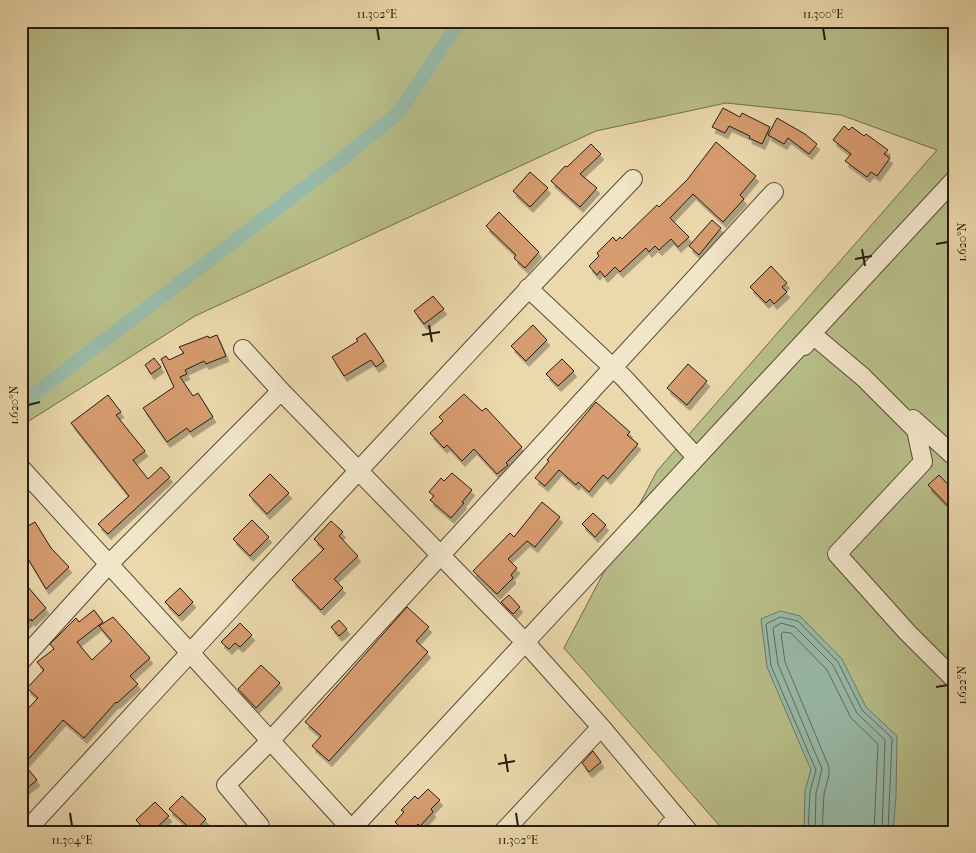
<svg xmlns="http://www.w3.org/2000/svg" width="976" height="853" font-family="'IM FELL French Canon',serif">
  <defs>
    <filter id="shadow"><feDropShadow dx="3" dy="5.5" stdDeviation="0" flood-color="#0004"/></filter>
  </defs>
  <rect width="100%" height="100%" fill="#ebd8ac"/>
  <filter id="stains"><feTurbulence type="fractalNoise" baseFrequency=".004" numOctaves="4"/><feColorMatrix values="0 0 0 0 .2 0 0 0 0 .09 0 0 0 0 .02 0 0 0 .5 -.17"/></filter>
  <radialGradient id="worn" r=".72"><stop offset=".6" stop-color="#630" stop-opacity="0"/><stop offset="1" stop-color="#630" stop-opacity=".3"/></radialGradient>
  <path fill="#b8be89" stroke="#706c4d" d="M21,21H955V832H725L564,648L657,471L937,150L841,115L726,103L596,131L195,316L21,426Z"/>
  <path fill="#98baa8" stroke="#6b7a6c" d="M780,611L800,616L842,659L866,707L897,736L896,797L893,832H804L805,791L811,770L767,667L761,619Z"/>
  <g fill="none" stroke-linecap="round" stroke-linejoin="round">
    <path stroke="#606a5c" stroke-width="1" d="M808,832L810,792L816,770L771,666L766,624L780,617L798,621L838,662L862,710L892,738L888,832
      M815,832L816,793L822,769L778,664L773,628L781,623L795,627L833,665L857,713L885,740L882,832
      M822,832L824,794L829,775V767L785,662L781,634L783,632L791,633L827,670L851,718L878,744L874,832"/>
    <path stroke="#98baa8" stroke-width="14" d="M21,404L342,159L399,112L460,21"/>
  </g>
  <path fill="#d69b6e" stroke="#271b11" filter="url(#shadow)" d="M723,108L740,117L742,113L770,127L762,144L749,138L750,136L729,126L725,133L712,127Z
    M777,118L805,134L817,144L809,154L788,138L784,144L768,135Z
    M844,126L849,130L852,127L864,136L866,134L888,150L884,154L890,158L877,176L871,172L867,177L845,161L851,154L833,140Z
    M716,142L756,176L740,195L744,199L723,222L693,194L670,218L689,237L678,247L671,239L659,250L655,246L649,252L646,248L620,272L615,267L605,277L600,271L597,275L589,266L599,256L597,253L613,237L616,241L620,237L622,239L657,205L659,207L687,180Z
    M591,144L601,154L580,174L597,188L580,207L551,181L565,166L567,167Z
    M530,172L548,188L530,207L513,191Z
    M499,212L539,252L525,268L514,258L516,255L486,226Z
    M712,220L721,228L699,255L689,246Z
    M771,266L787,283L782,287L787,292L774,304L770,299L766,303L750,287Z
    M433,296L444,309L424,324L414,311Z
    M533,325L547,340L526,361L511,346Z
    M365,333L384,361L376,367L371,360L344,376L332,357L358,341L356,339Z
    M217,335L226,356L206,364L204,361L185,370L187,374L180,377L193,396L198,393L213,417L190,432L187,428L167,442L143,408L174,387L161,359L166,356L169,360L184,353L179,347L208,336L209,338Z
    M154,358L161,367L151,374L145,365Z
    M562,359L574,371L558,386L546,374Z
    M688,364L707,381L687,405L667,388Z
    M464,394L482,411L486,408L522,447L506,463L508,465L497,474L474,449L462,461L447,445L444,448L430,433L443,421L439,417Z
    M108,395L121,412L116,415L145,451L133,460L148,479L161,467L170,477L108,534L98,524L129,496L71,423Z
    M596,402L630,432L627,435L638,444L608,479L603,475L589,492L578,482L576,485L559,470L545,486L535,478L549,461L547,460Z
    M452,473L472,490L462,502L464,503L451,518L430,500L434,496L429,492L441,478L444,481Z
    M270,474L289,493L267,514L249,495Z
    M939,475L955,492V513L928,485Z
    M542,502L560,517L535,547L527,541L508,559L517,568L511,575L513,578L497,594L473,571L510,533L514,537Z
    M593,513L606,525L595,537L582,524Z
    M252,520L269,537L250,556L233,539Z
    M331,521L343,532L339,536L358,556L334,579L343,588L321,610L292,580L324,549L314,539Z
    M35,522L51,548L69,567L46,589L21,547V530Z
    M21,579L46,608L32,621L31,619L21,628Z
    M180,588L193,602L179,616L165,602Z
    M509,595L520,607L513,614L501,602Z
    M407,607L429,627L416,641L428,652L329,761L312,746L321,736L305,722Z
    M94,610L103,622L77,642L92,660L112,641L99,626L113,617L150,658L130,676L138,684L117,703L116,702L84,738L63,720L24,764L37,780L21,793V716L38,698L27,688L44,670L37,662L54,649L50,644L76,618L79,622Z
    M339,620L347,629L339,636L331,627Z
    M240,623L252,635L240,647L235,643L229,649L221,642Z
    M261,665L280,683L256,708L238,689Z
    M593,751L601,762L589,772L582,763Z
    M428,789L440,800L431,809L433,812L420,826L418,824L410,832H405L395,822L404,812L401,810L415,796L418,799Z
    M182,796L206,819L194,832L169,809Z
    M155,802L169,816L152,832H147L136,820Z"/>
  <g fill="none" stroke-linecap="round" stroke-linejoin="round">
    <g stroke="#584a38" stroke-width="20">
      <path id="minor" d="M528,288L624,378L696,457
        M804,346L813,335L863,377L916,430L923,462L837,554L907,632L955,680
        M243,349L281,391L525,642L601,727L689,832
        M913,419L955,457
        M21,468L354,832
        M21,661L109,564L281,391
        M25,832C227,613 427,394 633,179
        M260,832V826L226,785L270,741L774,192
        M349,832L955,179
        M503,832L601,727
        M664,832L677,817"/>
    </g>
    <use href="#minor" stroke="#f2e6c9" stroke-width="18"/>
  </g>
  <path fill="none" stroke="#271b11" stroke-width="2" d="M377,28L379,40M823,28L825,40M936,244L948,242M862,249L865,266M855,259L872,256M429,325L432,342M422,335L440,332M28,405L40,402M936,687L948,685M505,754L508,772M498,764L515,761M70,813L72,826M516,813L518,826"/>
  <rect width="976" height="853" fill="none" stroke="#ebd8ac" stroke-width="55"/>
  <rect x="28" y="28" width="920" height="798" fill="none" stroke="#271b11" stroke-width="2"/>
  <g font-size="12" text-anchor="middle" fill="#271b11">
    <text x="377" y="18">11.302°E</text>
    <text x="823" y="18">11.300°E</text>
    <text transform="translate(962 242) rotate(-90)" y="4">1.620°N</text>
    <text transform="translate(14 405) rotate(-90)" y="4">1.620°N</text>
    <text transform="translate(962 685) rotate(-90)" y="4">1.622°N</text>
    <text x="72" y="844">11.304°E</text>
    <text x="518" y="844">11.302°E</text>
  </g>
  <rect width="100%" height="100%" filter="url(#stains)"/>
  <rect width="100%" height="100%" fill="url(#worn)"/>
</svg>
